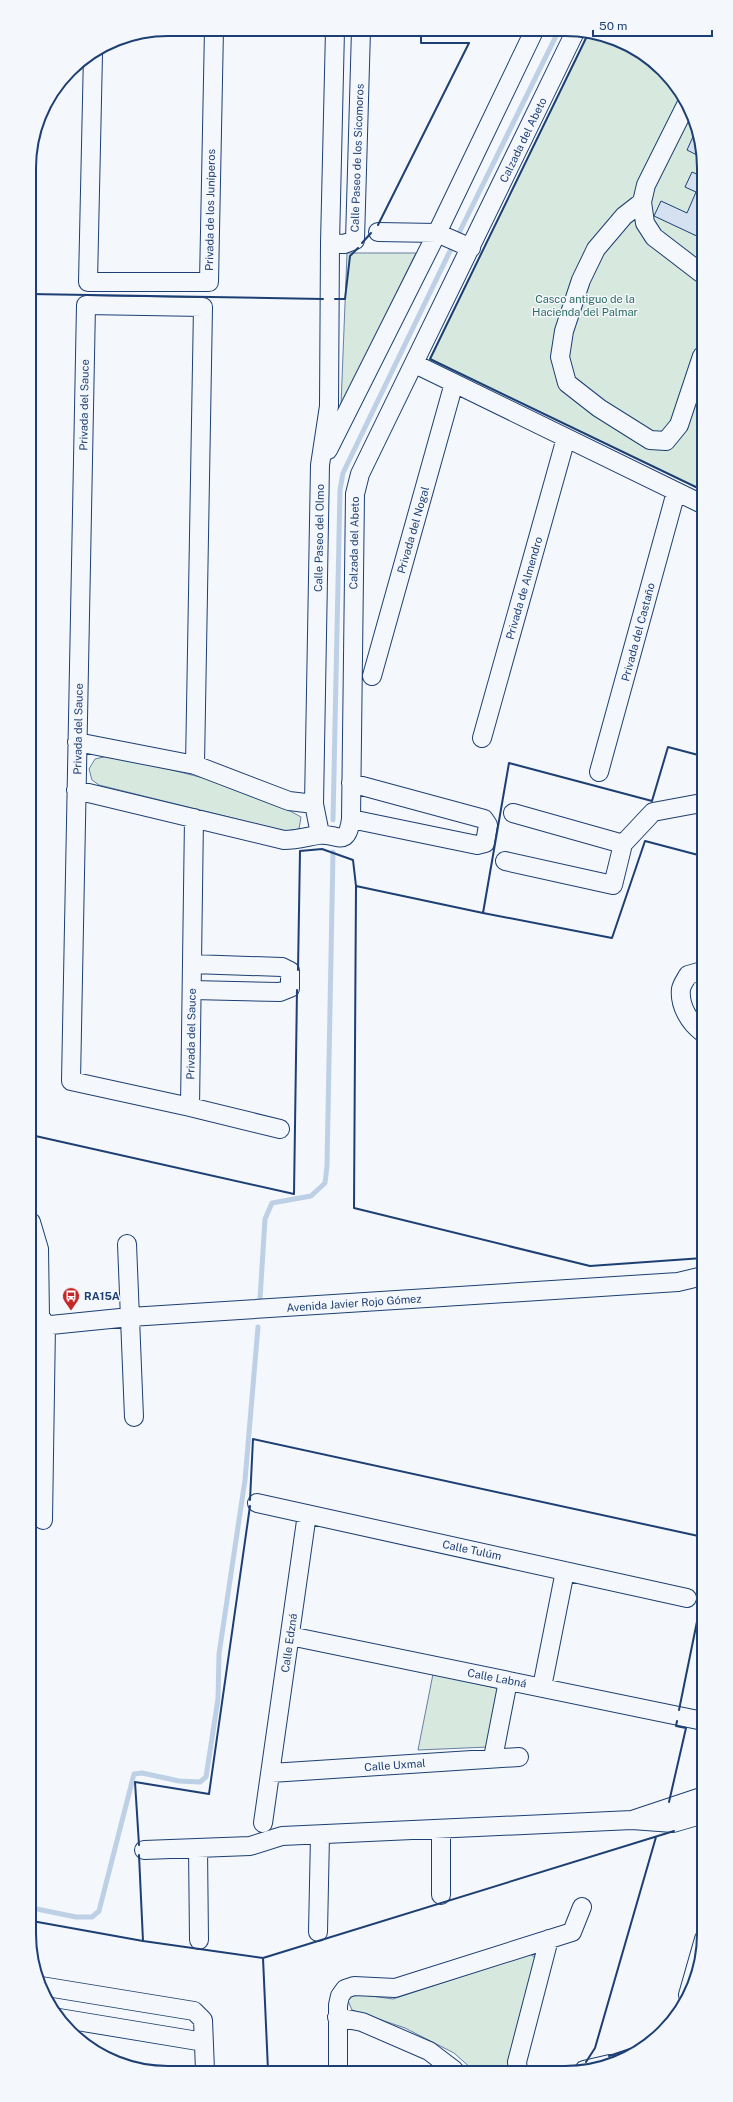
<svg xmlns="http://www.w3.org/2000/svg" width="733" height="2102" font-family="'Public Sans',sans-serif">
  <rect width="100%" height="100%" fill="#f4f7fb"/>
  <path fill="#d7e8df" stroke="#687fa3" d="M589,32L634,48L663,70L690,106L701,141L702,490L430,359Z
    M347,253H416L341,405Z
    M108,756C173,770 242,783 301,817L299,829L285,831L99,785L92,780L89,769L95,759Z
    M433,1674L500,1689L488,1747L418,1750Z
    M530,1954L536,1958L512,2070H473L454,2053L405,2028L352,2010L348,2001L352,1996L364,1995L393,1999Z"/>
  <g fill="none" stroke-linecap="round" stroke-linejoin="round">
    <path stroke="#bed0e5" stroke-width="5" d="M460,231L558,32
      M333,820L340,490L343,473L451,249
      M260,1299L265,1219L272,1203L311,1196L325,1183L327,1166L333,852
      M32,1908L76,1917H92L99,1911L134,1774L142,1773L179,1781L200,1782L206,1777L218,1699L219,1654L245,1480L258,1327"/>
  </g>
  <path fill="#d5e0f0" stroke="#1d3f73" d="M696,130L701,141V157L687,150Z
    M692,172L701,176V238L654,216L661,201L687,213L696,192L685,187Z"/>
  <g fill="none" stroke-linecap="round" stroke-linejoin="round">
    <g stroke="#1d3f73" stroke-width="20">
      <path id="minor" d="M335,30L330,243L344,244L355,240L361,30
        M93,54L88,282H209L214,29
        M687,103L646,185L642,202L645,223L654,237L701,273
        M642,202L624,216L596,249L581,280L564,331L560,357L567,383L599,408L650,440L666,441L679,425L702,356
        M378,232L437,233L471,248
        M415,364L702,504
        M328,450L437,233L534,31
        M372,676L454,383
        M482,738L566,438
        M77,742L195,765L289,801L314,804
        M195,765L203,307L86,305L71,1081L190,1107L280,1129
        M599,772L676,492
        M351,783L484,819L488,825L485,843L477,845L351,819
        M76,790L284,840C296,840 306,837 318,835C336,832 347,850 351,819L355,494L360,474L575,32
        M513,813L623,844
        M320,834L314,804L320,465L329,406L330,243
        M505,861L613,885L623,844L653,812L696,804L702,805
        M702,971L688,975C686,979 682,984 681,989C679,1006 690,1023 702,1032
        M192,990L280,992L290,988V971L282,967L192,964
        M190,1107L194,818
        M31,1222L39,1249L40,1316L46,1325L43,1520
        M127,1244L134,1417
        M31,1327L130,1317L678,1282L703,1276
        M257,1503L687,1598
        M290,1636L703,1721
        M542,1687L565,1571
        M493,1758L508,1681
        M271,1773L519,1757
        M704,1796L632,1820L673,1823L704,1814
        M263,1823L307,1514
        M198,1848L199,1940
        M144,1850L250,1846L282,1836L632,1820
        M441,1895V1830
        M318,1932L320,1835
        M41,1986L194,2011L203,2020L205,2070
        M688,1995L704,1939
        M337,2017L362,2022L429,2051L454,2070
        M59,2018L204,2042
        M338,2070V2005L340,1996L345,1989L354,1986L395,1988L572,1932L582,1907
        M518,2070L517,2062L549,1939
        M584,2070L610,2064"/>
    </g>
    <use href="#minor" stroke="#f4f7fb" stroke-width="18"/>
    <path stroke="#1d3f73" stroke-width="2" d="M589,32L430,359L702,490
      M378,225L469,43H421V31
      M362,243L371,233
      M29,294L323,299
      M335,299H345L350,256L358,248
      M356,886L354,1208L590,1266L703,1258
      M483,913L612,938L645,841L702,856
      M298,970L300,851L322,849L353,860L356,886L483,913L509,763L652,801L668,747L702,756
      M31,1135L294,1194L297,990
      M250,1500L253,1439L703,1537
      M679,1710L703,1592
      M669,1802L686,1728L676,1726L677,1721
      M139,1845L135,1782L209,1794L250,1506
      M139,1855L143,1941L263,1958L674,1831
      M32,1921L143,1941
      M263,1958L268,2070
      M609,2056L630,2049L629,2056
      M586,2062L595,2048L656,1837"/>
  </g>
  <defs>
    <g id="bus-pin" transform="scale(0.9)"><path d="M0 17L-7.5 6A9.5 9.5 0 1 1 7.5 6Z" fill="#c62828" stroke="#f4f7fb"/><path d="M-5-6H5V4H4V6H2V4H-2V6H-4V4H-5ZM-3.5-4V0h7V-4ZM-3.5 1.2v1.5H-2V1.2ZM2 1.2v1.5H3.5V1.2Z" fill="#fff"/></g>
  </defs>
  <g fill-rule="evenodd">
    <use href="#bus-pin" x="71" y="1296"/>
  </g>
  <g text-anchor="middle" stroke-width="3" stroke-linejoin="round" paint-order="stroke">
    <g font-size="11" fill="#1d3f73" stroke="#f4f7fb">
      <text transform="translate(523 140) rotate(-64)" y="4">Calzada del Abeto</text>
      <text transform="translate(357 158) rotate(-88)" y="4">Calle Paseo de los Sicomoros</text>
      <text transform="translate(210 210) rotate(-89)" y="4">Privada de los Juníperos</text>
      <text transform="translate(84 405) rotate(-89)" y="4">Privada del Sauce</text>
      <text transform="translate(413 530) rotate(-74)" y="4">Privada del Nogal</text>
      <text transform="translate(319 538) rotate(-89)" y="4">Calle Paseo del Olmo</text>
      <text transform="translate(354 543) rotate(-89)" y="4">Calzada del Abeto</text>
      <text transform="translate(524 588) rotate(-74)" y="4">Privada de Almendro</text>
      <text transform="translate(638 632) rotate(-75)" y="4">Privada del Castaño</text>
      <text transform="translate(78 729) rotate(-89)" y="4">Privada del Sauce</text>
      <text transform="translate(191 1034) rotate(-89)" y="4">Privada del Sauce</text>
      <text transform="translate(354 1303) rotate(-4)" y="4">Avenida Javier Rojo Gómez</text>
      <text transform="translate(472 1550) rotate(12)" y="4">Calle Tulúm</text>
      <text transform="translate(289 1643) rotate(-82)" y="4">Calle Edzná</text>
      <text transform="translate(497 1678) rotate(11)" y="4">Calle Labná</text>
      <text transform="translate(395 1765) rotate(-4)" y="4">Calle Uxmal</text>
    </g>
    <g font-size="11" fill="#2c6c60" stroke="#f4f7fb">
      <text x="585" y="303">Casco antiguo de la<tspan x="585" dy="13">Hacienda del Palmar</tspan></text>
    </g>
    <g font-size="11" font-weight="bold" fill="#1d3f73" stroke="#f4f7fb" text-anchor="start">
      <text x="84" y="1300">RA15A</text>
    </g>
  </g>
  <path d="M0 0H733V2102H0ZM168 36H565A132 132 0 0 1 697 168V1934A132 132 0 0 1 565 2066H168A132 132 0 0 1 36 1934V168A132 132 0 0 1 168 36Z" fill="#f4f7fb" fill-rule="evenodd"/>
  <path fill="none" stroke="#1d3f73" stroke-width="2" d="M168 36H565A132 132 0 0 1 697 168V1934A132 132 0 0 1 565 2066H168A132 132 0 0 1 36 1934V168A132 132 0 0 1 168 36Z"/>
  <path d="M593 30v6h119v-6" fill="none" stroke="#1d3f73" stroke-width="2"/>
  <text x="599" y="30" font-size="12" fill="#1d3f73" stroke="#f4f7fb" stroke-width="3" paint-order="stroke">50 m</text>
</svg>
